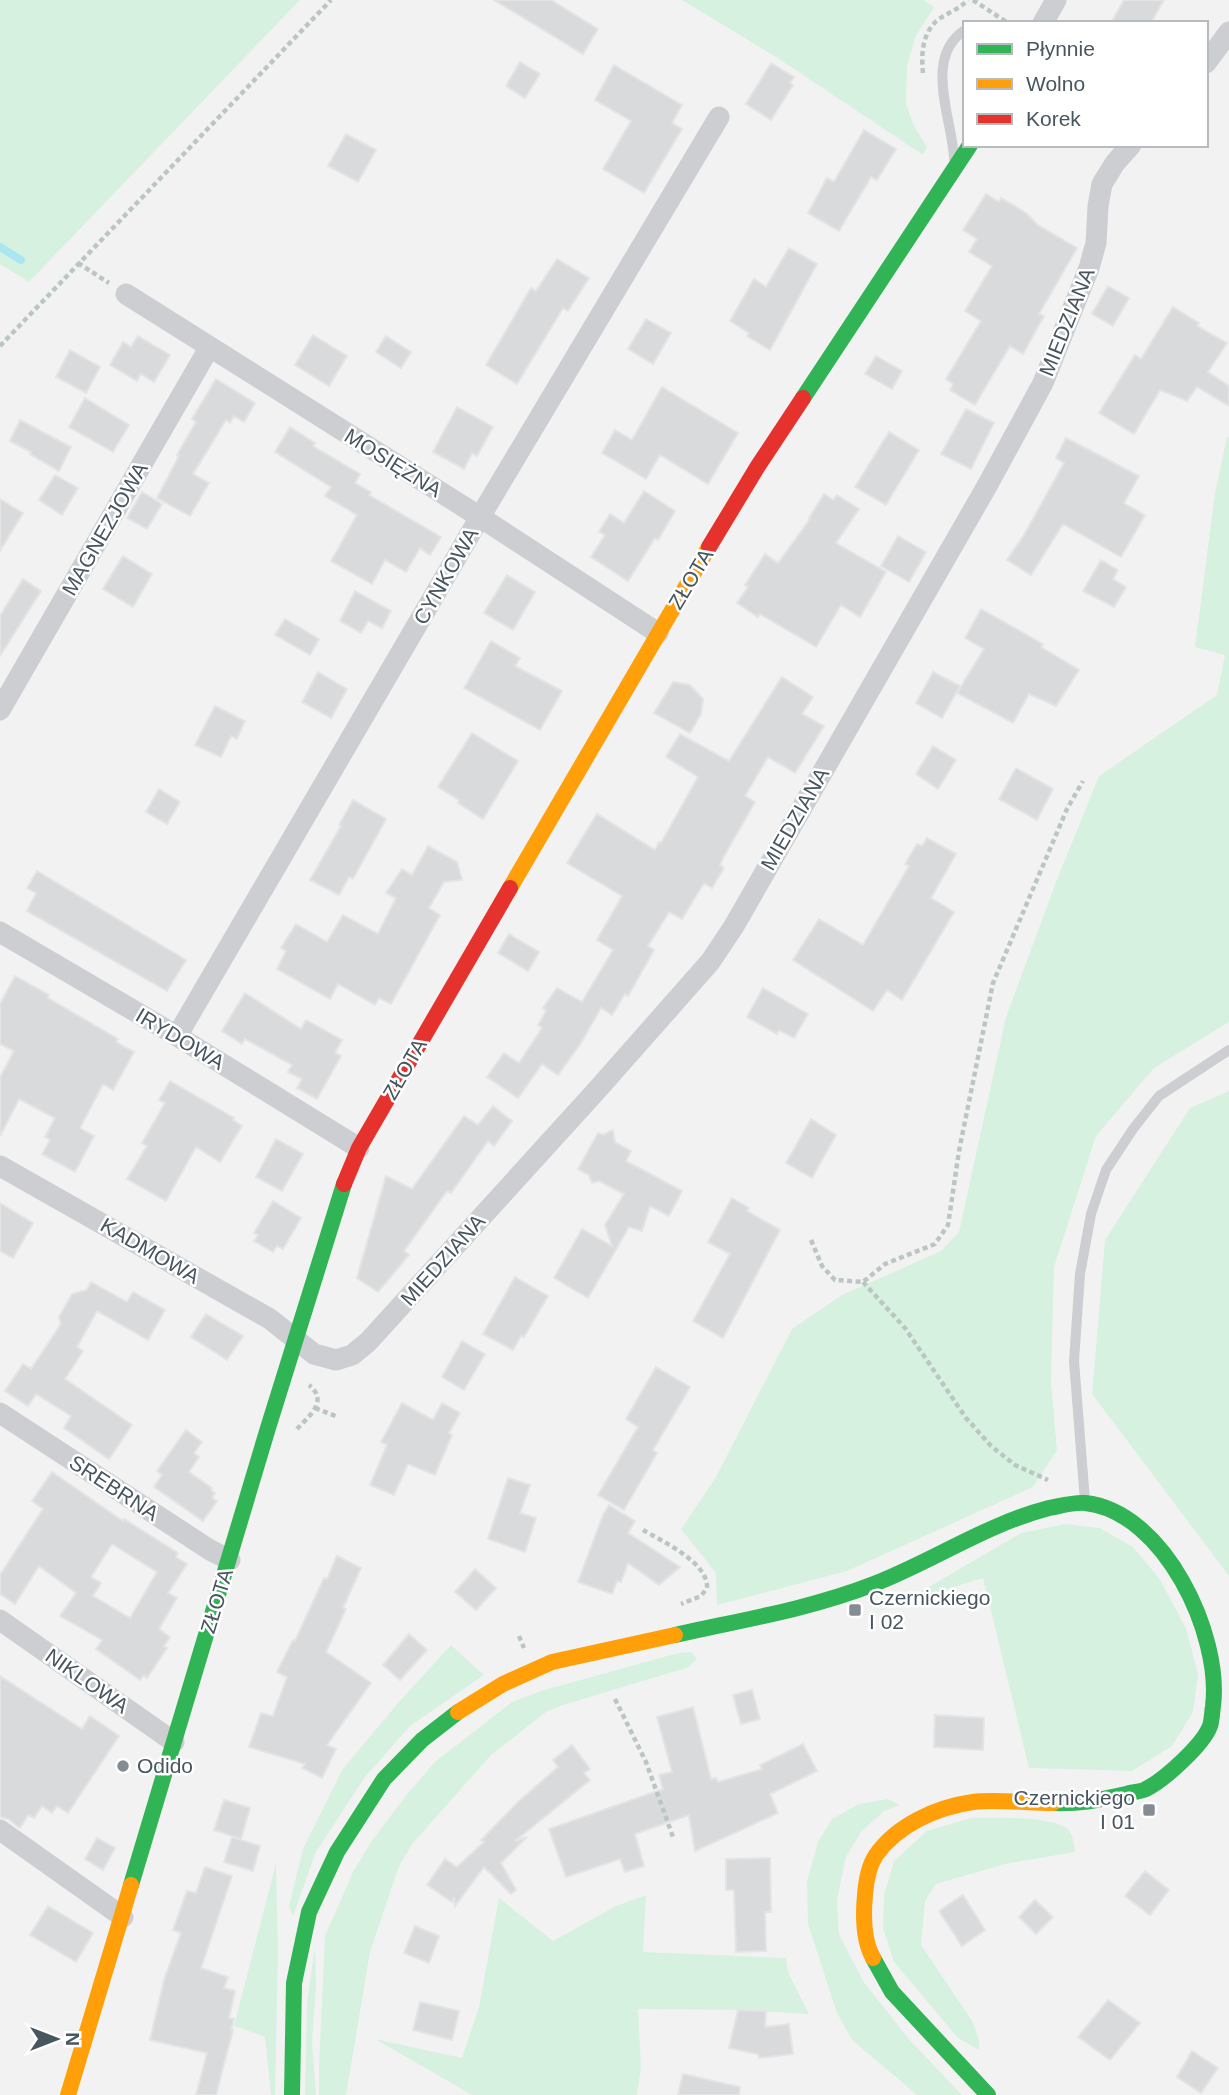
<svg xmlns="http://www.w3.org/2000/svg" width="1229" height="2095" font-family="Helvetica,sans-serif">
  <rect width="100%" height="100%" fill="#f3f2f2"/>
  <path fill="#d7f1e0" d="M0,0H300L29,282L0,264Z
    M682,0H924L934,7L916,36L907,66L906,104L914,126L927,147L923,155L776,57Z
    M1227,437H1229V1022L1154,1068L1096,1136L1054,1267L1051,1382L1057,1450L1033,1487L847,1571L717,1605L716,1573L681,1529L716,1477L792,1329L842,1295L941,1251L959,1232L1006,1017L1056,882L1099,776L1217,695L1225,655L1195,647L1215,493Z
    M1229,1091V1576L1092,1394L1105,1240L1190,1108Z
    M1066,1524L1100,1528L1133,1547L1159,1578L1186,1628L1198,1674L1193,1712L1172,1746L1132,1771L1029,1768L983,1578L833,1625L903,1602L1021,1533Z
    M451,1645L484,1675L410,1726L365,1777L316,1852L293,1916L289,1906L303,1849L342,1770L398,1703Z
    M691,1652L697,1658L689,1667L560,1706L546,1712L491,1755L413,1843L399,1866L370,1952L346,2095H319V2066L325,1936L353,1872L371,1842L404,1798L435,1762L512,1702L541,1691L678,1653Z
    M888,1799L900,1805L884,1811L861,1832L846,1857L837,1900L839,1934L863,1981L909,2039L962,2095H917L852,2040L837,2013L808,1924L807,1881L818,1842L832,1819L859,1804Z
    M971,1818C993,1818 1047,1816 1065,1827C1073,1832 1074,1843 1075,1852L1005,1864L936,1884L925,1901L921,1945L973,2022L979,2041V2050L958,2038L894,1962L883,1928L884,1895L894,1861L927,1831Z
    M276,1863L278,1951L275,2095H271L265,2037L234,2026Z
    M646,1895L643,1952L786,1958L788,1972L809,2014L738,2010L638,2009L641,2067L637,2095H472L375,2039L462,2058L479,2007L499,1898L553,1941L616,1906Z
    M315,1947L316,1985L312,2041L316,2095H305L307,2003Z"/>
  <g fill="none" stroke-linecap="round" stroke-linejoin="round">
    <path stroke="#abe5f0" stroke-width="8" d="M0,247L21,260"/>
  </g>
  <path fill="#d9dadb" stroke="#e4e4e5" stroke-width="2" fill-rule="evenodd" d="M494,0H551L598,29L583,54Z
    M1124,0H1164L1151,23H1111Z
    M520,62L540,74L525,98L506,86Z
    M771,63L794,77L790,83L793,85L771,120L746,104Z
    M614,65L682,105L672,123L682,129L644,193L603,169L631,121L595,100Z
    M864,130L896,149L877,180L871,177L839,231L808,213L827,178L834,182Z
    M346,134L376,150L358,182L328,166Z
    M986,194L999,202L1001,198L1018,208L1027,214L1038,225L1077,248L1039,314L1044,316L1023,354L1010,346L975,405L950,390L953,384L946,379L981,321L965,311L992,266L969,252L977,239L963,230Z
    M789,248L817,264L770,350L747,336L749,333L730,321L754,279L766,287Z
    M557,259L589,278L568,311L563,308L517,384L486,365L531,288L536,291Z
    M1108,286L1129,298L1113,326L1092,314Z
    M1173,307L1199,323L1197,326L1227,343L1208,372L1229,386V406L1197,387L1187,401L1160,390L1134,434L1099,413L1135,355L1141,359Z
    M646,319L671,333L653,364L628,349Z
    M313,335L347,356L329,386L295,365Z
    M138,336L170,355L154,382L141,374L137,381L110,365L123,342L131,347Z
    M386,336L411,352L401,368L376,352Z
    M70,350L100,367L86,393L56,377Z
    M876,356L902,371L892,389L865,374Z
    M216,379L255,403L244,422L234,416L230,423L226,420L193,474L209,483L190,516L157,498L179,456L177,455L196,422L192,419Z
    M662,387L738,433L708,484L660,455L646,479L602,453L615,430L632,440Z
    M85,398L129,425L113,452L69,427Z
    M457,407L493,427L477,456L472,453L464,469L433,452Z
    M966,409L994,423L971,469L941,454Z
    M20,420L71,447L59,471L30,454L31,452L10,441Z
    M290,427L315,443L313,446L360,474L355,483L371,492L369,495L441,537L430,555L420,548L406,572L385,560L372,584L331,561L357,515L325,496L331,487L275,452Z
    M889,432L919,450L886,505L855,487Z
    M1066,438L1139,476L1124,503L1145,515L1121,557L1063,524L1031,575L1007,560L1024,535L1064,463L1056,458Z
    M55,475L78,488L62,515L39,500Z
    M644,491L675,511L658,540L655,538L628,581L591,557L605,535L599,532L610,514L624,523Z
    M142,492L162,504L147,529L127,518Z
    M824,494L833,500L837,495L859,509L836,543L886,572L860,617L841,605L816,647L760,614L758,617L737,603L748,587L745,585L765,554L778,563L810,519L809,518Z
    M0,499L23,513L0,551Z
    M898,536L926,552L909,582L881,566Z
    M123,556L152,574L133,607L103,589Z
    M1101,560L1118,570L1113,579L1126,587L1114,607L1083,591Z
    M507,575L535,592L513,630L484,613Z
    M23,579L41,591L0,656V616Z
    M355,591L391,611L382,628L368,621L361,633L340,621Z
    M981,609L1043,644L1041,647L1079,670L1056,706L1029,694L1013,723L957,693L984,649L965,638Z
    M285,619L319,639L310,655L275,635Z
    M491,641L520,658L515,666L562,691L540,730L464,688Z
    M318,672L347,689L331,718L302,702Z
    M933,672L960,686L942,718L916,703Z
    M782,677L813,697L802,714L824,726L795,773L768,757L745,796L755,802L723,858L720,865L724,868L712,888L704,883L682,919L669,912L648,946L654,950L628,996L625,994L612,1015L601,1008L581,1043L558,1075L542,1064L518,1098L487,1077L504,1053L519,1063L542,1028L538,1025L546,1011L543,1008L557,988L582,1002L613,950L597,940L622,896L567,863L597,814L655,850L659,842L661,843L698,777L666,757L680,734L729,761Z
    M673,682L690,685L703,699L701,714L690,733L654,713Z
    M215,706L245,721L237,739L231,736L221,757L195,745Z
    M472,733L518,761L483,819L458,803L459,800L438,787Z
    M933,746L956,760L938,789L916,774Z
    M1016,768L1053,789L1037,820L999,799Z
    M159,789L180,802L167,824L146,812Z
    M353,800L386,819L353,879L349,877L339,895L310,880L341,826L339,825Z
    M927,838L956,854L931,898L954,912L902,1000L887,990L873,1011L793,960L819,919L863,945L909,866L905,864L917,844L922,846Z
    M428,846L457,862L462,880L444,882L429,908L440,915L391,1004L379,998L375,1005L338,984L330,999L277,969L286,951L281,948L296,924L327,942L343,915L378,934L396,898L386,893L402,869L412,875Z
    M37,871L186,960L167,991L27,911L36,893L27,888Z
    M509,934L539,952L528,971L498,953Z
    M15,976L49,995L48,998L118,1039L116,1042L134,1052L113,1090L103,1084L80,1128L94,1136L75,1172L42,1154L50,1140L45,1137L55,1118L19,1099L0,1136V1077L14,1051L0,1044V1004Z
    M763,988L808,1014L794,1038L779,1030L777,1034L747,1017Z
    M245,993L301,1029L306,1020L342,1040L335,1053L341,1056L317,1099L297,1088L302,1079L288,1072L292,1065L245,1039L242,1044L222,1031Z
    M170,1081L234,1118L233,1120L242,1126L220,1162L196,1147L166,1201L127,1179L147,1146L142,1143L165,1103L159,1100Z
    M493,1106L512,1121L494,1146L488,1141L451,1193L447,1191L404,1251L409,1255L378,1292L357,1278L386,1176L412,1189L464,1116L478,1125Z
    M811,1119L836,1135L812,1178L786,1163Z
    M613,1130L615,1142L631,1151L626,1161L682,1191L669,1216L650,1206L642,1231L629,1227L588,1298L554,1278L582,1229L612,1246L605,1225L624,1194L599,1181L592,1183L589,1175L578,1169L598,1133L603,1135Z
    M276,1139L303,1154L282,1191L256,1177Z
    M732,1198L749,1208L747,1211L780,1230L723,1338L693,1321L730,1254L708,1242Z
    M273,1201L301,1218L283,1249L277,1246L273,1252L254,1241L258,1235L254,1233Z
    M0,1203L33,1223L13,1258L0,1251Z
    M515,1277L548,1296L524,1337L521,1336L513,1350L483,1334Z
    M91,1282L127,1302L133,1292L165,1310L148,1340L97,1311L77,1347L83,1351L65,1379L132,1425L109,1459L64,1428L71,1416L36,1394L28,1406L5,1391L23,1364L31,1369L61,1324L59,1317L72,1294L87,1290Z
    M206,1314L243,1336L227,1360L191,1337Z
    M462,1341L485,1354L464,1390L442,1377Z
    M656,1367L690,1387L653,1450L657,1453L624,1510L598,1495L638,1427L626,1419Z
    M402,1403L433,1420L442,1403L460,1413L449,1433L452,1435L435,1475L408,1464L394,1495L370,1485L387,1445L381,1442Z
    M186,1430L202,1442L194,1453L199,1457L189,1472L212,1488L211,1490L215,1493L212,1498L217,1501L203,1521L154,1487L162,1475L157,1471Z
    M52,1472L123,1521L124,1519L178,1553L176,1557L187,1564L168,1593L177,1598L159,1629L170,1637L164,1646L167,1648L147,1678L144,1675L140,1680L96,1649L102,1640L60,1616L76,1593L39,1566L15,1604L0,1594V1575L43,1509L32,1501ZM112,1544L157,1572L130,1618L93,1596L101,1583L91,1577Z
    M508,1478L530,1485L520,1513L536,1518L525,1552L488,1539Z
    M609,1505L635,1521L628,1533L680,1567L659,1585L628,1563L621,1582L617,1581L612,1594L578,1582L603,1515Z
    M337,1556L361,1568L343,1608L346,1609L326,1652L371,1683L327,1745L336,1749L322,1778L302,1768L305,1764L249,1747L261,1713L273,1716L287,1677L277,1672L293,1640L295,1641L324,1578L327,1579Z
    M475,1569L496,1588L476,1610L455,1592Z
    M409,1634L427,1650L400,1680L383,1665Z
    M0,1676L82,1729L90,1716L119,1736L68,1813L57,1806L52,1813L42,1806L34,1818L28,1815L20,1828L8,1819L0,1817Z
    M752,1690L760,1719L741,1724L733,1695Z
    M693,1707L711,1779L716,1778L718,1782L762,1769L760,1765L803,1744L817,1771L770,1794L778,1813L695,1851L689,1815L635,1834L644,1866L625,1872L620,1859L566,1877L549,1829L663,1789L659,1775L672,1772L657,1717Z
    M935,1715L984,1718L983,1750L934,1747Z
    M572,1745L590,1769L584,1773L590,1780L515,1841L527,1837L501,1863L516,1890L511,1894L484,1867L455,1906L454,1897L452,1902L427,1885L445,1859L457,1867L484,1842L481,1840L518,1802L558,1767L553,1760Z
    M224,1800L250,1808L241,1839L214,1830Z
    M232,1837L260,1846L253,1871L224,1862Z
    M97,1838L115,1848L103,1870L85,1859Z
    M770,1858L771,1912H765L766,1951L736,1952L734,1890H726V1859Z
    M205,1867L232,1876L201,1968L228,1977L224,1988L235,1991L229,2018L234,2019L231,2030H233L216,2095H196L207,2053L150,2040L164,1980L181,1933L173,1930L187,1891L196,1893Z
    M1145,1871L1169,1890L1150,1915L1125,1896Z
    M963,1895L985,1930L962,1946L939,1911Z
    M1035,1900L1053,1917L1036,1934L1019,1917Z
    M48,1906L93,1933L76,1962L30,1935Z
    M415,1926L439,1936L429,1963L404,1953Z
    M1108,2000L1140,2023L1110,2060L1078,2037Z
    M420,2002L459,2011L452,2040L413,2030Z
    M738,2010L766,2011L765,2027L789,2024L793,2054L759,2058L758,2054L729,2048Z
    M1192,2051L1218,2068L1201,2093L1177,2077Z
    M683,2074L740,2087L739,2095H678Z"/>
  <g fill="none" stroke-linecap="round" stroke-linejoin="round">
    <path stroke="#bac6c2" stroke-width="4.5" stroke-dasharray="5 3.5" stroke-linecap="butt" d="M973,0L1008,23
      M923,73C921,54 922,32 939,19C949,12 959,9 968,0
      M78,263L109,283
      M0,346L331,0
      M811,1240L822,1266L835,1280L863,1282L885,1264L935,1244L948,1225L959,1151L993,983L1067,809L1083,781
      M863,1282L905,1328L966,1418L991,1446L1015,1465L1048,1480
      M315,1408L338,1417
      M297,1429C309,1416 329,1401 309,1385
      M643,1530C662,1541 709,1563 707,1588L701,1596L681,1604
      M519,1636L524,1648
      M615,1699L646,1762L673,1837"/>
    <path stroke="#ccced1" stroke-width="10" d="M954,158C952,118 923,57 965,30
      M1085,1501L1074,1361L1080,1274L1091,1214L1106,1170L1133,1129L1159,1096L1229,1050"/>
    <path stroke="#ccced1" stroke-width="21" d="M1043,23L1056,0
      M1206,63L1229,32
      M126,294L480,517L658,633
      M0,710L209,348
      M0,932L177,1036L359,1148
      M177,1036L480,517L719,117
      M0,1166L270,1319L314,1354L336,1360L352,1355L368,1342L597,1090L710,962L734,926L987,486L1043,383L1089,268L1096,243L1098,206L1102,184L1115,163L1131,145
      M0,1413L210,1550L230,1560
      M0,1620L174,1742
      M0,1830L123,1917"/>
    <path stroke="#30b455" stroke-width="16" d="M803,398L970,145
      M675,1635C742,1620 810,1609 874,1584C933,1561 987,1524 1049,1508C1060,1506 1074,1502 1085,1503C1164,1511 1222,1635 1213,1706C1212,1712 1212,1720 1210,1726C1203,1745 1164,1780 1146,1789C1141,1792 1132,1792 1126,1794C1098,1800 1082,1804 1053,1803
      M131,1885L268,1428L344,1184
      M873,1958L892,1992L988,2095
      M292,2095L294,1983L309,1912L337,1852L384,1779L422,1740L458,1712"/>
    <path stroke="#ff9f0a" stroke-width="16" d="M510,888L709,547
      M458,1712L503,1684L552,1662L675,1635
      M873,1958C863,1940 863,1916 865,1895C866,1881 868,1867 876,1855C897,1825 937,1807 973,1802C995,1799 1029,1803 1053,1803
      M68,2095L131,1885"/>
    <path stroke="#e5322d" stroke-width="16" d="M709,547L758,466L803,398
      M344,1184L359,1148L510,888"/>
  </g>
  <g fill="#848d93" stroke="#fff" stroke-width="2.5">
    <rect x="848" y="1603" width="14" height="14" rx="3.5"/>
    <circle cx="123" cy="1766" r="7"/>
    <rect x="1142" y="1803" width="14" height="14" rx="3.5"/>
  </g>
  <g text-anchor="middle" stroke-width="5" stroke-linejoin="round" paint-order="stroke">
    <g font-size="21" fill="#485660" stroke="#fff">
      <text transform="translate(1067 322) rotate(-68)" y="7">MIEDZIANA</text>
      <text transform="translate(393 463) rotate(32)" y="7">MOSIĘŻNA</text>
      <text transform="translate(105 529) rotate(-60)" y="7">MAGNEZJOWA</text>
      <text transform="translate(446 576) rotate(-60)" y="7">CYNKOWA</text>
      <text transform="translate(691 579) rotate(-59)" y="7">ZŁOTA</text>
      <text transform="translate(795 819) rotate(-60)" y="7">MIEDZIANA</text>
      <text transform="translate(180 1039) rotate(31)" y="7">IRYDOWA</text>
      <text transform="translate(405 1069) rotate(-60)" y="7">ZŁOTA</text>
      <text transform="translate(150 1251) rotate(30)" y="7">KADMOWA</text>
      <text transform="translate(443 1260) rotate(-48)" y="7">MIEDZIANA</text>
      <text transform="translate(114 1488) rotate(33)" y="7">SREBRNA</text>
      <text transform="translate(217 1601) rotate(-73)" y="7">ZŁOTA</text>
      <text transform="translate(87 1681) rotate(35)" y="7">NIKLOWA</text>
    </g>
    <g font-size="21" fill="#485660" stroke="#fff" text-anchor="start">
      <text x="869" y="1605">Czernickiego<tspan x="869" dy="24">I 02</tspan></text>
      <text x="137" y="1773">Odido</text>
      <text x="1135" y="1805" text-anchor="end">Czernickiego<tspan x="1135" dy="24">I 01</tspan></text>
    </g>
  </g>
  <rect x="963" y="21" width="245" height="126" fill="#ffffff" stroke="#b6bbbf" stroke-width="2"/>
  <rect x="977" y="44" width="35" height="10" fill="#30b455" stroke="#b6bbbf" stroke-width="2"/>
  <text x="1026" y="56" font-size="21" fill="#485660">Płynnie</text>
  <rect x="977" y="79" width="35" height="10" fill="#ff9f0a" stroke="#b6bbbf" stroke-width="2"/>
  <text x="1026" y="91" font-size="21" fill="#485660">Wolno</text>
  <rect x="977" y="114" width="35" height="10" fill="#e5322d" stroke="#b6bbbf" stroke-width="2"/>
  <text x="1026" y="126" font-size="21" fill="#485660">Korek</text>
  <g transform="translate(56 2039) rotate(90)" stroke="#ffffff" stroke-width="5" paint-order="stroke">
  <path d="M0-5L12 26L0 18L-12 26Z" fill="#485660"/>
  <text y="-10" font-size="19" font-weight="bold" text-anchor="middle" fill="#485660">N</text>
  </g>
</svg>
